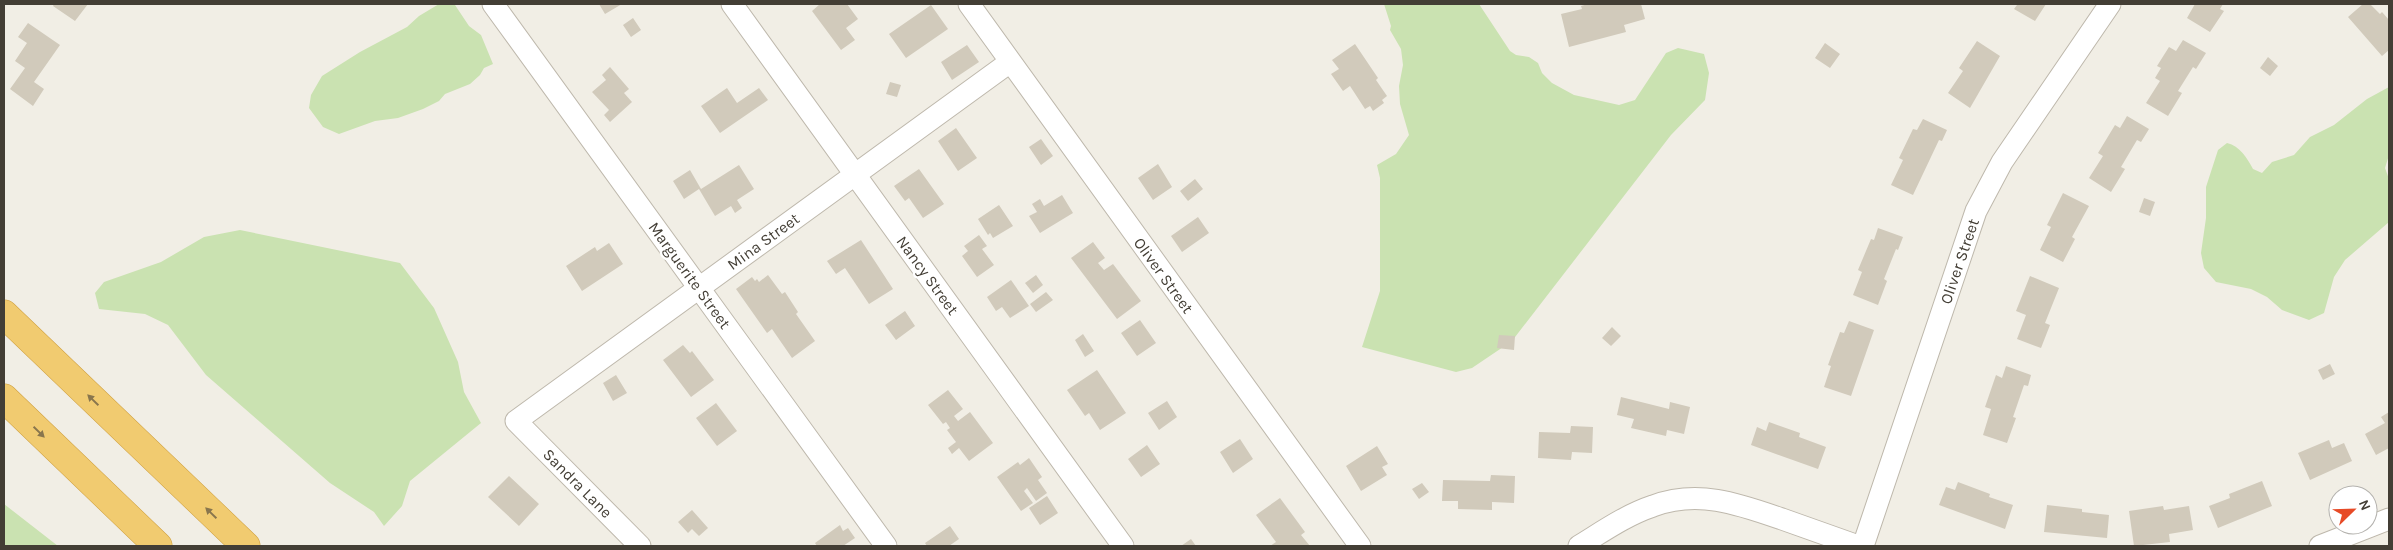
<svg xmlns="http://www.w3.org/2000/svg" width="2393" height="550" font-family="Karla,sans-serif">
  <rect width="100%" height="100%" fill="#f1eee5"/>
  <path fill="#cae2b1" d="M439,4L455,5L469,26L481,35L493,64L484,68L480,75L470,84L445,94L439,101L423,109L398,118L375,121L339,134L323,127L309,108L311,95L322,76L360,52L407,27L419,16Z
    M1384,4H1479L1510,51L1516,55L1529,57L1538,63L1542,73L1552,83L1574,95L1619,105L1635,100L1666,53L1678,48L1704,54L1709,73L1705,100L1671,135L1512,341L1472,368L1456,372L1362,347L1380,291V178L1377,165L1396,154L1409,135L1400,104L1399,86L1403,65L1401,49L1390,30L1391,26Z
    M2389,87V155L2385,168L2389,179V222L2345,260L2334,277L2324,313L2309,320L2282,310L2267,297L2251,289L2216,282L2204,268L2201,253L2206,218V187L2218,150L2227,143C2240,146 2247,158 2253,169L2262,173L2272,162L2294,155L2310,137L2334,125L2367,99Z
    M240,230L400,263L434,308L458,362L464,392L481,423L410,481L402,506L384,526L374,512L330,483L206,375L168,325L145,314L99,309L95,293L104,282L161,262L204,237Z
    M4,504L58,546H4Z"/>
  <path fill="#d1cabb" d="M54,4H88L75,21L53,6Z
    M599,4H622L605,14Z
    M820,4H847L858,19L846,28L855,40L841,50L812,11Z
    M1588,4H1641L1645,19L1624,25L1626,32L1569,47L1561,14L1582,9L1581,6Z
    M2014,4H2046L2035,21L2014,9L2017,5Z
    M2195,4H2223L2220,9L2224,11L2210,32L2187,18Z
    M2363,4H2370L2380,14L2382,12L2389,20V50L2382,56L2348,17Z
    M931,5L948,29L906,58L889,34Z
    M633,18L641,30L631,37L623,25Z
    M28,23L60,45L34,82L44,89L33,106L10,89L25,68L15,61L27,43L18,37Z
    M2183,40L2206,53L2196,69L2193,67L2178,91L2182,93L2168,116L2146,103L2160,81L2155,78L2161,68L2157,66L2169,47L2176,51Z
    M1977,41L2000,56L1970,108L1948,93L1963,71L1959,68Z
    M1825,43L1840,54L1830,68L1815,58Z
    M1355,44L1378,78L1376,80L1387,96L1382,100L1384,103L1373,111L1370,106L1365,109L1350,86L1343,91L1331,74L1339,69L1332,60Z
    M967,45L979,62L952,80L941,62Z
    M2268,57L2278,66L2270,76L2260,68Z
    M610,67L629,89L624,93L632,102L610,122L604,115L609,110L592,92L606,80L602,75Z
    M890,82L901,85L897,97L886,94Z
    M727,88L737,103L759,88L768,100L720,133L701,106Z
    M2127,116L2149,129L2141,142L2137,140L2121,167L2125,169L2111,192L2089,178L2103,156L2098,153L2115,125L2120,128Z
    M1923,119L1947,130L1942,141L1939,140L1913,195L1891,185L1903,160L1899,158L1913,129L1917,130Z
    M956,128L977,158L958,171L938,141Z
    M1041,139L1053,156L1041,165L1029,147Z
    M1158,164L1172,187L1153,200L1138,178Z
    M739,165L754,189L737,200L742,208L735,213L731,206L715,216L699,189L684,199L673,181L690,170L701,189Z
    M919,169L944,204L923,218L909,198L905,201L894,186Z
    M1195,179L1203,189L1188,201L1180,191Z
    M2063,193L2089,206L2072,237L2075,239L2063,262L2040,250L2051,227L2047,225Z
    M1062,195L1073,213L1040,233L1029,216L1037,212L1032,204L1040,199L1044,206Z
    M2144,198L2155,202L2150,216L2139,212Z
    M999,205L1013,226L993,238L990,233L988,235L978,219Z
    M1198,217L1209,233L1182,252L1171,236Z
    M1878,228L1903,237L1898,250L1896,249L1884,279L1887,281L1878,305L1853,295L1862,272L1858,270L1871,239L1874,240Z
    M979,235L987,246L982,249L994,265L977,277L962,256L968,251L964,246Z
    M861,240L893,289L869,304L845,268L836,274L827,261Z
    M1093,242L1105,258L1098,263L1104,270L1113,264L1141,301L1117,319L1071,258Z
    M609,243L623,264L582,291L566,266L595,247L597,251Z
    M768,275L782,294L785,292L798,312L796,314L815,341L792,358L772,329L767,333L736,289L752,277L755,281L757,279L759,282Z
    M1036,275L1043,285L1033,293L1025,283Z
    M2030,276L2059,288L2045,323L2050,325L2041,348L2017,339L2026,315L2016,311Z
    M1011,280L1029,306L1010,318L1002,307L996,311L987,297Z
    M1046,292L1053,300L1036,312L1030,304Z
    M905,311L915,326L896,340L885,325Z
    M1140,320L1156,343L1137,356L1121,333Z
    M1849,321L1874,330L1851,396L1824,387L1831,366L1828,365L1840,332L1844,333Z
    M1612,327L1621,336L1611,346L1602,338Z
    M1083,334L1094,351L1085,357L1075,340Z
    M1499,335L1515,336L1514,350L1497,348Z
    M683,345L690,353L692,351L714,380L691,397L663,360Z
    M2330,364L2335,374L2323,380L2318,370Z
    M2006,366L2031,375L2028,386L2024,385L2013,417L2016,418L2007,443L1983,435L1991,409L1985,407L1996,375L2002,378Z
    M1097,370L1126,413L1100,430L1089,413L1085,416L1067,390Z
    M616,375L627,393L613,401L603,383Z
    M948,390L963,409L954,416L958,421L970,412L993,443L969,461L959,448L952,454L948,448L956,442L947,430L950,428L946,422L943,424L928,405Z
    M1621,397L1669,409L1670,402L1690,407L1684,434L1667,430L1666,436L1631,428L1634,419L1617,415Z
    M1167,401L1177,417L1159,430L1148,413Z
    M716,403L737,431L717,446L696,418Z
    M2389,412V448L2376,455L2365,434L2385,423L2381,417Z
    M1769,422L1800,433L1799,437L1826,447L1818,469L1751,445L1757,427L1766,431Z
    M1571,426L1593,427L1592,453L1572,452L1571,460L1538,458L1539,432L1570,433Z
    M1240,439L1253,459L1233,473L1220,452Z
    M2329,440L2332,448L2344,443L2352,461L2310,480L2298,453Z
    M1147,445L1160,464L1141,477L1128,459Z
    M1377,446L1388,464L1382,467L1387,475L1361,491L1346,466Z
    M1029,458L1042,477L1038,480L1047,493L1036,501L1027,488L1024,491L1033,503L1021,511L997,477L1018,462L1020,465Z
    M1491,475L1515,476L1514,503L1492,502V510L1458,509V501H1442L1443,480L1490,481Z
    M509,476L539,504L519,526L488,497Z
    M2262,481L2272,506L2218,528L2209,506L2230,498L2229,494Z
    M1958,482L1990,494L1989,497L2013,505L2005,529L1939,505L1946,487L1955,490Z
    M1422,483L1429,492L1419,499L1412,489Z
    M1047,496L1058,513L1040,525L1029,508Z
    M1280,498L1305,532L1301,535L1310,546H1270L1276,542L1256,515Z
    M2047,505L2082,509V512L2109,515L2107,538L2044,532Z
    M2163,506L2164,510L2189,506L2193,530L2169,534L2170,542L2134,546L2129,511Z
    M692,510L708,528L699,536L692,529L688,533L678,522Z
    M840,525L843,531L848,528L855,538L843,546H817L815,543Z
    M950,526L959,539L949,546H927L925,543Z
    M1191,539L1196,546H1181Z"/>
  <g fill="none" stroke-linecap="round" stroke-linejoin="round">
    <g stroke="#beb8ac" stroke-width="23">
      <path id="minor" d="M493,4L886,546
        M732,4L1123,546
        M969,4L1360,546
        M640,546L516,421L1010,62
        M1579,546C1602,532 1626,515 1653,506C1698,489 1739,504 1782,519C1808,528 1833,537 1858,546
        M1863,546L1976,211L2002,162L2110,4
        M2320,546L2389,519"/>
    </g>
    <g stroke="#cfa041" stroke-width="29">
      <path id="motorway" d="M4,314L246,546
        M4,398L158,546"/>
    </g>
    <use href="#minor" stroke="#fff" stroke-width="21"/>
    <use href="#motorway" stroke="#f1cb70" stroke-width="28"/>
  </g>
  <defs><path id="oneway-solid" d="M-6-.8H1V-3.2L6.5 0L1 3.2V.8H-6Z" transform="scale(1.25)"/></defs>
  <g fill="#89764d">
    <use href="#oneway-solid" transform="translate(93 400) rotate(-136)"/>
    <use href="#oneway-solid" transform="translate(39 432) rotate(44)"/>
    <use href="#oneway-solid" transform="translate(211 513) rotate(-136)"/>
  </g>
  <g text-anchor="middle" stroke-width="5" stroke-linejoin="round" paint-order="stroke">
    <g font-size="16" fill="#433e35" stroke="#fff">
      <text transform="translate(763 241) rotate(-36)" y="6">Mina Street</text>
      <text transform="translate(1959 261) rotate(-71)" y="6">Oliver Street</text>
      <text transform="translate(690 275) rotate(54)" y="6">Marguerite Street</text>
      <text transform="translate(928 275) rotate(54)" y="6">Nancy Street</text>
      <text transform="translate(1164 275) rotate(54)" y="6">Oliver Street</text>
      <text transform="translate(578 483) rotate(45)" y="6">Sandra Lane</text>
    </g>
  </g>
  <rect width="2393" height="550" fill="none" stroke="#433e35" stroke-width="10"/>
  <g transform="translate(2353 510) rotate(67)"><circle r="24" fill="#ffffff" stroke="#b4b2ae"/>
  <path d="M0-4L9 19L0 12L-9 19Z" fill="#e74a26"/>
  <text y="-8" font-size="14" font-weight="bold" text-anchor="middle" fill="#433e35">N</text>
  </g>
</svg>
